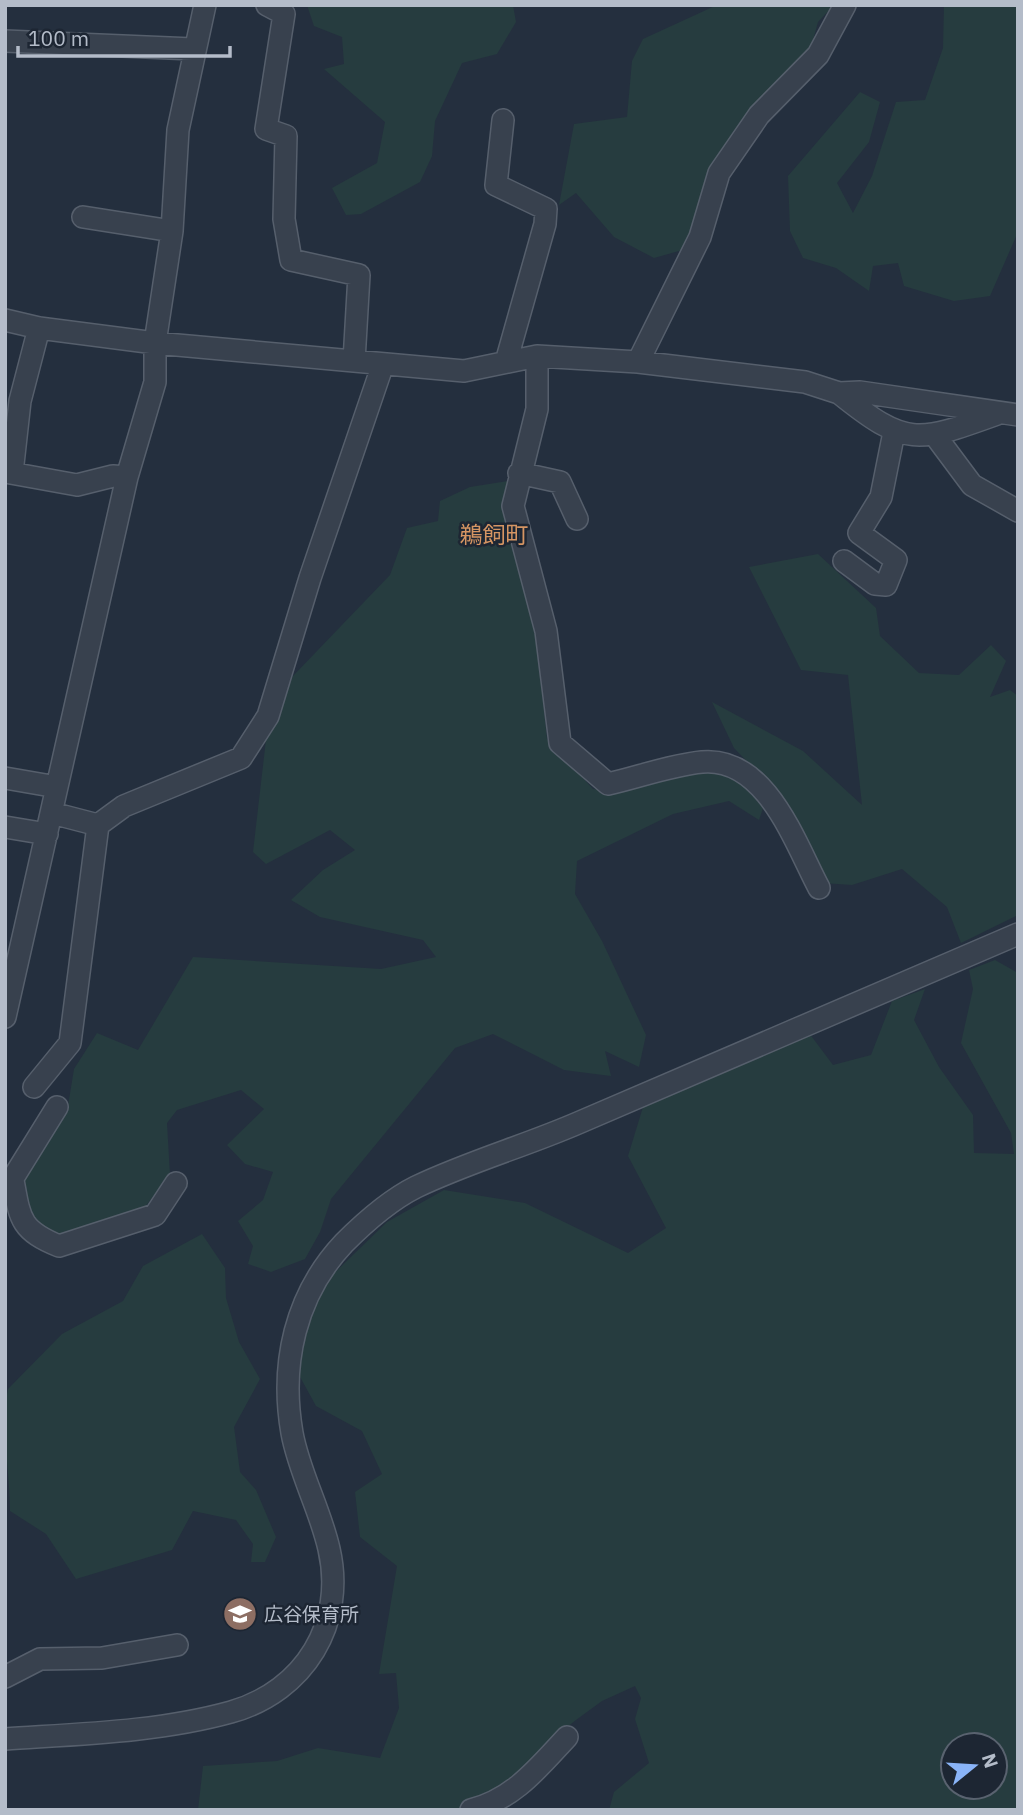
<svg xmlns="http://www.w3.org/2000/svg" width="1023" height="1815" font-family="'IBM Plex Sans','Noto Sans JP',sans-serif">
  <rect width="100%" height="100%" fill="#242f3e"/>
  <path fill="#263c3f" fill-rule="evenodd" d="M307,5H513L516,22L497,54L462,63L435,121L432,156L420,182L361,214L346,215L332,188L377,163L385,122L324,69L344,64L342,37L314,26Z
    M717,5H834L818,22L807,62L757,111L686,249L654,258L614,237L576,193L559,205L574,124L627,117L632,61L643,39Z
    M944,5H1018V232L990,296L954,301L904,286L898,263L873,266L869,291L836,268L803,258L790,231L788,176L860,92L880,102L869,142L837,183L853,213L872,176L896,102L925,100L943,48Z
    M508,481L511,525L534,618L547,739L593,789L618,791L705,770L735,774L763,808L759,820L729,801L673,814L577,861L575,894L602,941L646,1035L639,1067L605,1051L611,1076L564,1070L493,1034L455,1048L331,1199L320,1232L305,1259L271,1272L248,1264L253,1246L238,1221L263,1200L273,1172L245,1164L227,1145L264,1109L241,1090L177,1110L167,1123L170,1175L141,1212L58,1238L26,1213L20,1182L67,1112L74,1069L97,1033L138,1050L193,957L381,969L436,957L423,940L320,917L291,900L323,870L355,850L330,830L266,864L253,852L267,731L293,676L390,575L407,528L438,521L440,501L470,487Z
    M818,554L876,608L880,636L919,673L959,675L991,645L1006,661L990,697L1010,690L1018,696V915L961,943L947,907L902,869L852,885L823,883L766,781L734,748L712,702L803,751L862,805L848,675L801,670L749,567Z
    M995,960L1018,973V1810H609L614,1792L649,1763L635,1719L641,1698L635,1686L602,1701L576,1720L552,1739L519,1775L465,1810H198L203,1766L277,1761L318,1748L380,1758L399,1708L396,1673L379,1674L397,1566L360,1537L355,1492L382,1474L362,1431L316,1406L299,1375L303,1337L323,1284L387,1222L444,1190L525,1203L628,1253L666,1228L628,1156L643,1107L719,1070L809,1033L833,1065L871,1055L892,1001L925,989L914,1020L939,1067L973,1115L974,1153L1014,1154L1011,1133L961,1043L973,989L969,970ZM953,1745H995V1787H953Z
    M202,1234L225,1268L226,1298L239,1342L260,1379L234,1427L240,1472L256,1490L276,1537L265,1562H251L253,1544L236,1520L193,1511L172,1550L76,1579L46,1534L10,1511C10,1470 0,1429 8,1389L62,1334L123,1301L143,1266Z"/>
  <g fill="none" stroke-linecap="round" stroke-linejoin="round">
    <g stroke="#565f6c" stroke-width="24">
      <path id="minor" d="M267,5L284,14L266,129L286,136L284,219L291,260L359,275L354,361
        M5,41L193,49
        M503,120L496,185L546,209L545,224L506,362
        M83,217L172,231
        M5,320L39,328L155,343L464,371L537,356L638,362L805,382L839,393L860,392L1018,415
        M537,356V409L513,506L546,631L560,743L608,784C639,777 671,765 702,762C766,756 795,843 819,888
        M638,362L700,237L719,173L759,115L818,55L845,5
        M839,393C906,447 917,443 997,414
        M934,434L972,485L1018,511
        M5,472L77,485L113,476L127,477
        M12,473L20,401L39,328
        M519,473L560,482L577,519
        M844,561L875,584L886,585L896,560L859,533L881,497L894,432
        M5,778L57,787
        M52,813L98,825
        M5,827L47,834
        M5,1017L127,477L155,382V343L172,231L178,130L205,5
        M34,1087L70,1043L98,825L124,806L241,758L268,716L310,578L383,364
        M13,1180C20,1219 20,1230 59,1246L155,1215L176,1183
        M5,1191L57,1107
        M5,1677L40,1659L102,1658L177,1645
        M5,1739C79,1734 159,1732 231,1712C305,1691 346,1623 329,1549C320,1509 299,1472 292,1433C280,1364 295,1295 344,1243C364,1223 390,1200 416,1187C468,1162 525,1146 578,1123C725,1060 871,997 1018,934
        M471,1810C514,1799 538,1768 567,1737"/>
    </g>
    <use href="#minor" stroke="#38414e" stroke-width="21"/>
  </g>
  <defs>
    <g id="school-disc" transform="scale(1.75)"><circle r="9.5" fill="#8d6e63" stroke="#1d2633"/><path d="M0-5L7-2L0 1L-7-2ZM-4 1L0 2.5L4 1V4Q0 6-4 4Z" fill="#fff"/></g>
  </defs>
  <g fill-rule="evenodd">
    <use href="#school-disc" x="240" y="1614"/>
  </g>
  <g text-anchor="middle" stroke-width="5" stroke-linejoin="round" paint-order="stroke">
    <g font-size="19" fill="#b4bcc9" stroke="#1d2633" text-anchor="start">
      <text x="264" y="1621">広谷保育所</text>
    </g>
    <g font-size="23" fill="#d59563" stroke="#1d2633">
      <text x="494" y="543">鵜飼町</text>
    </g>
  </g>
  <rect width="1023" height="1815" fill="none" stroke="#b4bcc9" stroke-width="14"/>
  <g transform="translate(974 1766) rotate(72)"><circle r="33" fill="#1d2633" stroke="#59626f" stroke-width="2"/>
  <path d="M0-5L12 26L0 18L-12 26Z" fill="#8ab4f8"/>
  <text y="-10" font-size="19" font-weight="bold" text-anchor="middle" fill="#b4bcc9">N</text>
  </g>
  <path d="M18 46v10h212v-10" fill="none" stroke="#b4bcc9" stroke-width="3.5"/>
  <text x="28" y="46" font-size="21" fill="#b4bcc9" stroke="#1d2633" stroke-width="5" paint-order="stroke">100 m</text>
</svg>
